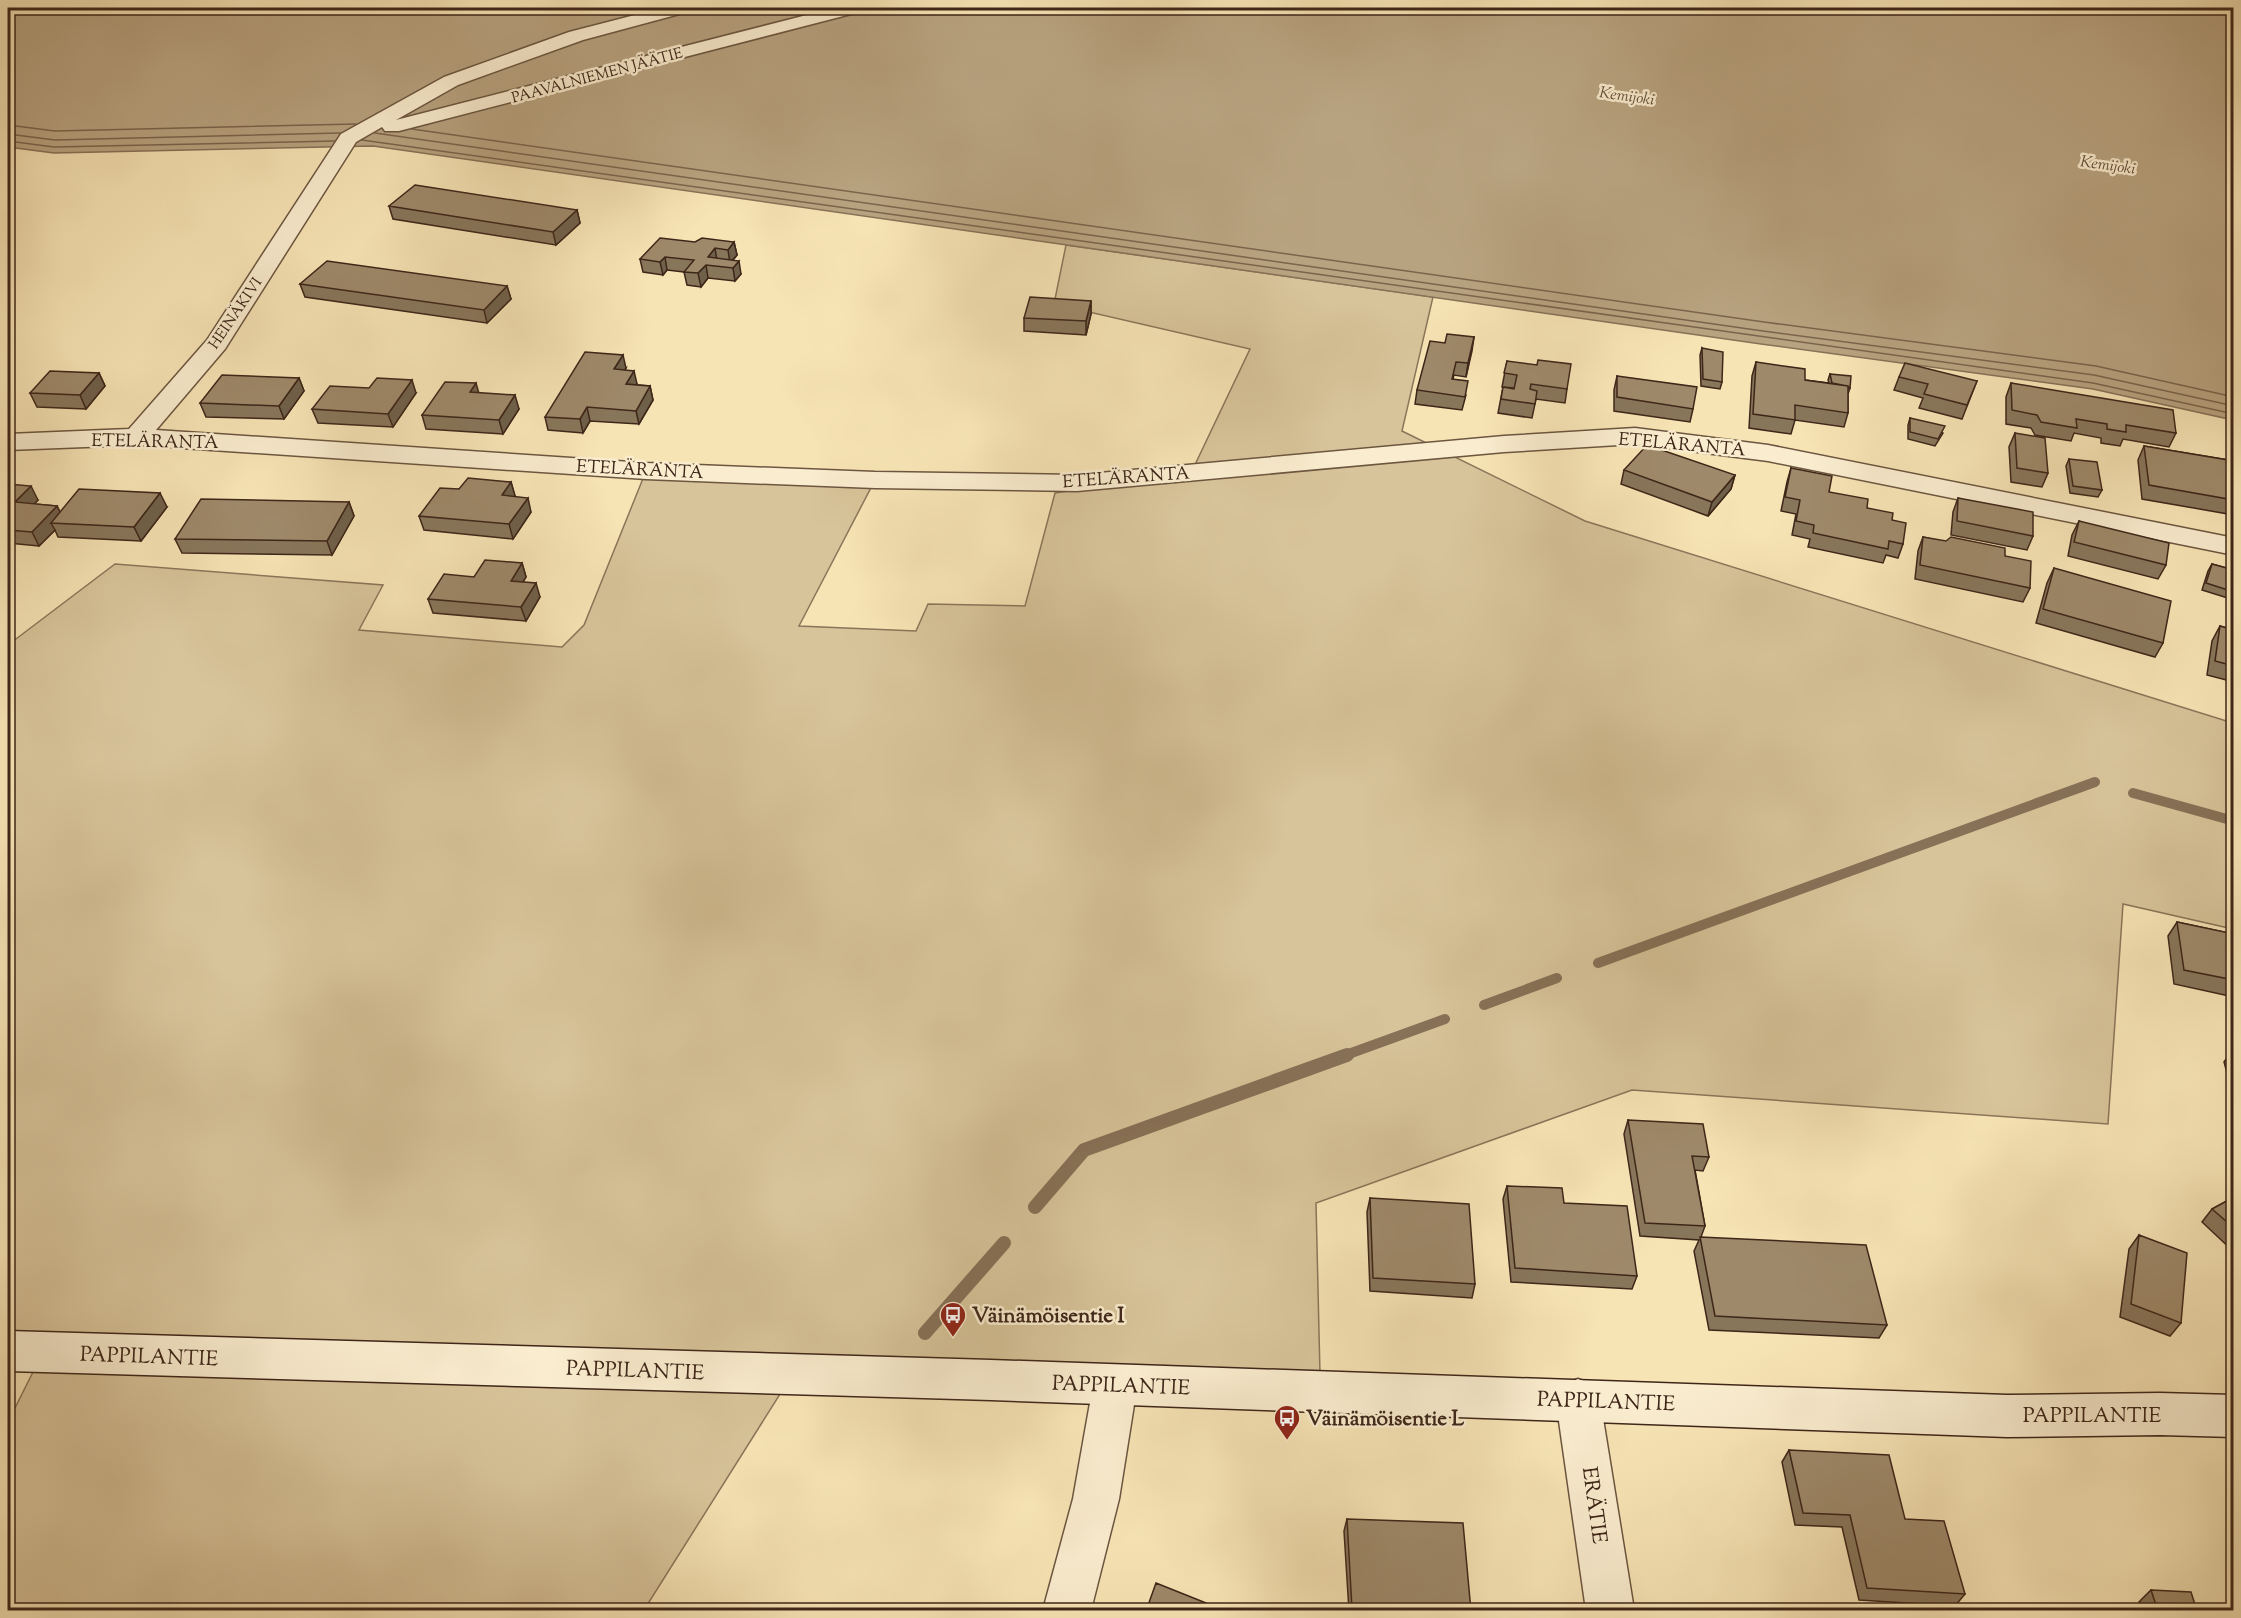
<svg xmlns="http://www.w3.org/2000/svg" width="2241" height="1618" font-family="'Sorts Mill Goudy',serif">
  <rect width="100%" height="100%" fill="#f7e4b5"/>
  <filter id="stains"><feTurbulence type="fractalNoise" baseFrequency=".00333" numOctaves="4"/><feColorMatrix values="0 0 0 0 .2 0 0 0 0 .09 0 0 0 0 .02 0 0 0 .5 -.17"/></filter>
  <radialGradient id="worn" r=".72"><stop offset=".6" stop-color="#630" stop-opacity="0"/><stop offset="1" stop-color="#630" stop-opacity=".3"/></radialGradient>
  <path fill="#d8c49a" stroke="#8b755a" stroke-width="1.5" d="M1066,245L1433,297L1402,431L1585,521L2233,723V929L2123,904L2108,1124L1632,1090L1316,1203L1320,1374L804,1356L644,1610H8V1422L51,1336L8,1334V645L115,564L383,585L359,630L562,647L584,625L646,471L875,480L799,626L916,631L928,604L1025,606L1055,493L1191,473L1250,349L1054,304Z"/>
  <path fill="#b8a380" stroke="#877157" stroke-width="1.5" d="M8,8H2233V420L2093,389L1761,344L373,146L54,153L8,147Z"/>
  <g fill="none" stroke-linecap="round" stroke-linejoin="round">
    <path stroke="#7b644c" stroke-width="1.5" d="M8,125L55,131L356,124
      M412,129L1764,322L2096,366L2234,397
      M375,133L1763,331L2094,375L2234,406
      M8,134L55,140L340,133
      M362,140L2093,383L2234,414
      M8,141L54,147L335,141"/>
    <path stroke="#877157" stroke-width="10" d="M2133,793L2234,821
      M1598,963L2095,782
      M1484,1005L1557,978
      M1343,1056L1445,1019"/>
    <path stroke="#877157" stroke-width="14" d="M1035,1207L1084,1150L1347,1055
      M925,1333L1004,1243"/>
    <g stroke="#6c5640" stroke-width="3">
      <path id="street" d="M662,8H690L687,12L583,40L458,85L396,120L834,8H862L859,12L399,131H385L382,127L356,142L225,349L156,430L646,463L875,472L1077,475L1504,436L1635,428L1768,445L2234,538V555L1768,461L1635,444L1504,452L1077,491L875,488L646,479L137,445L8,450V434L129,429L207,340L341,134L444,77L569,32Z
        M1115,1366L1130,1372L1137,1386L1119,1499L1091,1610H1043L1073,1499L1093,1386L1100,1372Z
        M1578,1379L1594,1385L1600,1400L1634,1610H1586L1556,1400L1562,1385Z"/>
    </g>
    <g stroke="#3e2619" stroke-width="3">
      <path id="secondary" d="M8,1331L991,1360L2007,1395L2160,1393L2234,1395V1437L2160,1435L2007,1437L991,1400L8,1371Z"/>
    </g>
    <use href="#street" fill="#faedcf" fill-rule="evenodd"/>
    <use href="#secondary" fill="#faedcf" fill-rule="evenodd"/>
  </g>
  <path fill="#88765b" stroke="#3e2619" stroke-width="1.5" d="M389,206L577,210L580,223L556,245L393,219Z
    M734,242L737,255L733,260L741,274L735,281L708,278L701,287L687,285L684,272L667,270L663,275L643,272L640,259Z
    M300,284L507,286L511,299L487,323L305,297Z
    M1091,301V314L1086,335L1024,331V318Z
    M1474,337L1466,377L1454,375L1453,379L1466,395L1462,410L1415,404L1417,390L1445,343Z
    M1702,348L1722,382L1720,389L1701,386L1700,355Z
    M1507,361L1567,389L1565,403L1536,399L1532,418L1498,413L1503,387L1514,388L1502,387Z
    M1756,362L1805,380L1829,383L1828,380L1830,374L1850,388L1848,394V413L1844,427L1795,420L1791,434L1749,428L1752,376Z
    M626,368L625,370L637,384V385L650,386L653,400L639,424L590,421L583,433L548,430L545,417Z
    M99,373L105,386L86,409L37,407L30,393Z
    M1617,376L1693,409L1690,422L1614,411V390Z
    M1899,377L1977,381L1962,419L1919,408L1923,398L1894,390Z
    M299,378L304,391L284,419L206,417L200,403Z
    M2011,383L2176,433L2169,447L2123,439L2120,446L2101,443V438L2074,433L2071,441L2035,435L2031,428L2006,424V397Z
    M416,393L393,427L318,423L312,409Z
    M479,393L519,409L503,434L426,429L422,415Z
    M1910,418L1943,433L1935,446L1908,439V425Z
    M2015,433L2048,473L2042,487L2011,482L2009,447Z
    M2144,446L2234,461V515L2142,499L2138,460Z
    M2069,459L2102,490L2098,497L2070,493L2066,466Z
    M1791,468L1829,492L1867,508L1892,520L1903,544L1898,558L1886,555L1883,563L1808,547L1810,539L1792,535L1796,514L1781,511L1787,482Z
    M1624,470L1735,475L1731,489L1708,516L1621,484Z
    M511,482L515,496L531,512L513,539L424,530L419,516L459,489Z
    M8,484L38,500L34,504L57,506L60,512L167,507L141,541L58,537L55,530L39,546L8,543Z
    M1958,498L2033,536L2027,550L1951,535L1953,512Z
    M349,502L354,516L332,555L182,553L175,539Z
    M2079,521L2166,565L2158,579L2068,556L2072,535Z
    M1923,537L2005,556L2030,588L2023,602L1915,579L1918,551Z
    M522,563L526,577L523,582L540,597L526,621L433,613L428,599L474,577Z
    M2212,564L2234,570V600L2202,590L2208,571Z
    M2054,568L2163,643L2155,657L2036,623L2047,583Z
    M2220,626L2234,630V682L2207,675L2212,641Z
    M2177,922L2234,934V997L2174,984L2168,936Z
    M2234,1048V1099L2224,1062Z
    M1628,1120L1709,1157L1703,1171L1695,1170L1705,1226L1701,1237L1887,1325L1879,1338L1709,1330L1694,1251L1699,1240L1640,1236L1624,1134Z
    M1507,1186L1564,1203L1637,1276L1632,1289L1511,1282L1503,1199Z
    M2234,1197V1252L2202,1222L2212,1209Z
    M1370,1198L1475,1284L1472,1298L1370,1291L1367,1212Z
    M2139,1235L2181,1323L2170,1336L2120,1317L2129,1249Z
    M1789,1450L1905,1519L1965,1594L1955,1606L1859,1600L1842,1527L1795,1525L1782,1462Z
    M1347,1519L1471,1611H1349L1344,1531Z
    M2151,1590L2197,1611H2142L2139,1602Z"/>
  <path fill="#6f604a" stroke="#3e2619" stroke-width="1.5" d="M577,210L580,223L556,245L553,232Z
    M734,242L737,255L730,263L728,250Z
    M715,248L717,261L708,257Z
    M665,257L667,270L663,275L660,262Z
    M739,261L741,274L735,281L733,268Z
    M706,265L708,278L701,287L698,273Z
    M507,286L511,299L487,323L484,310Z
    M1091,301V314L1086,335V321Z
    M1474,337L1472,351L1466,377L1468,363Z
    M623,355L626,368L617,383L614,369Z
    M634,371L637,384L629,398L626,384Z
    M99,373L105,386L86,409L80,395Z
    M299,378L304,391L284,419L279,406Z
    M412,380L416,393L393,427L388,414Z
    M476,383L480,397L470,392Z
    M650,386L653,400L639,424L636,411Z
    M515,395L519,409L503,434L499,420Z
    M587,407L590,421L583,433L580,419Z
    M1735,475L1731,489L1708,516L1712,502Z
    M511,482L515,496L506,509L502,495Z
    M31,486L38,500L22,516L15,502Z
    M160,493L167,507L141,541L134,527Z
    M528,498L531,512L513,539L509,524Z
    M349,502L354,516L332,555L327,541Z
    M57,506L64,520L51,523L55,530L39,546L32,532Z
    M8,562L11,569L8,571Z
    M522,563L526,577L515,595L511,581Z
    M536,583L540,597L526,621L521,607Z"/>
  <path fill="#9e896a" stroke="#3e2619" stroke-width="1.5" d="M415,185L577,210L553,232L389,206Z
    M660,238L695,242L702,238L734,242L728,250L715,248L708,257L739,261L733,268L706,265L698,273L684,272L694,260L665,257L660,262L640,259Z
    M327,261L507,286L484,310L300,284Z
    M1030,297L1091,301L1086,321L1024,318Z
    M1447,334L1474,337L1468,363L1456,362L1452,379L1468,381L1465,397L1417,390L1430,341L1445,343Z
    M1702,348L1723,352L1722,382L1703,379Z
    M585,352L623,355L614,369L634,371L626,384L650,386L636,411L587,407L580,419L545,417Z
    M1538,360L1571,364L1567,389L1531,384L1530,389L1537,391L1535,404L1501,399L1503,387L1514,389L1517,375L1504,373L1507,361L1537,365Z
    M1756,362L1805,369V380L1848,386V413L1795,405V420L1753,414Z
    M1905,363L1977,381L1967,405L1924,394L1928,384L1899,377Z
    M50,371L99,373L80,395L30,393Z
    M1830,374L1851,376L1850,388L1848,387V386L1832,383Z
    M222,375L299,378L279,406L200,403Z
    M1617,376L1697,387L1693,409L1617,397Z
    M377,378L412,380L388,414L312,409L330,386L369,388Z
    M445,382L476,383L470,392L515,395L499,420L422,415Z
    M2011,383L2173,410L2176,433L2126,425V432L2107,429V424L2076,419L2077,428L2041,422L2037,415L2012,410Z
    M1910,418L1945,426L1938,439L1910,432Z
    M2015,433L2045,438L2048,473L2017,468Z
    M1647,445L1735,475L1712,502L1624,470Z
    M2144,446L2234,461V500L2149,485Z
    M2069,459L2097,462L2102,490L2073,486Z
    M1791,468L1832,476L1829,492L1868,499L1867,508L1893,513L1892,520L1906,523L1903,544L1889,541L1888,549L1813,533L1814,525L1796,521L1800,500L1785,497Z
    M468,478L511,482L502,495L528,498L509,524L419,516L440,488L459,489Z
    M8,484L31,486L15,502L57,506L32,532L8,530Z
    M79,489L160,493L134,527L51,523Z
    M1958,498L2033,512V536L1957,521Z
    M201,499L349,502L327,541L175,539Z
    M2079,521L2169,543L2166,565L2074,542Z
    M1923,537L1946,541L1951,537L2005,548V556L2031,561L2030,588L1920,565Z
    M485,560L522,563L511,581L536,583L521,607L428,599L444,574L474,577Z
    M2212,564L2234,570V592L2206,583Z
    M2054,568L2171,601L2163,643L2043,609Z
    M2220,626L2234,630V666L2215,661Z
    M2177,922L2234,934V980L2184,970Z
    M1628,1120L1703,1124L1709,1157L1692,1156L1705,1226L1645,1223Z
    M1507,1186L1562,1188L1564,1203L1627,1206L1637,1276L1515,1268Z
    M2234,1197V1228L2212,1209Z
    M1370,1198L1469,1204L1475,1284L1373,1278Z
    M2139,1235L2187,1253L2181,1323L2131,1304Z
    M1700,1237L1866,1245L1887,1325L1715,1316Z
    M1789,1450L1889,1455L1905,1519L1944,1521L1965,1594L1867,1588L1850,1515L1803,1513Z
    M1347,1519L1463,1523L1471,1611H1394L1352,1609Z
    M1156,1583L1226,1611H1146Z
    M2151,1590L2191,1592L2197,1611H2158Z
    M1848,1606L1921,1611H1849Z"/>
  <defs>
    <g id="bus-pin" transform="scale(1.35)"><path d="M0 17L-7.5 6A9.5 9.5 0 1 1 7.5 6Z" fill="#8f2418" stroke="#faedcf"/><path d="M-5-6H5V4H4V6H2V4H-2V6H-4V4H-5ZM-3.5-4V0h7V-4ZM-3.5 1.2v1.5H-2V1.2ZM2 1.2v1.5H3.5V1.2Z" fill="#fff"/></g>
  </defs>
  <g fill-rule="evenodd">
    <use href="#bus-pin" x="953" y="1315"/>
    <use href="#bus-pin" x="1287" y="1418"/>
  </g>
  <g text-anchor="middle" stroke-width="5" stroke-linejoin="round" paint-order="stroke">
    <g font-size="15" fill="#3e2619" stroke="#faedcf">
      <text transform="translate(597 75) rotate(-15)" y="5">PAAVALNIEMEN JÄÄTIE</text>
      <text transform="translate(235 313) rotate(-56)" y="5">HEINÄKIVI</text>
    </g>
    <g font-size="16" font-style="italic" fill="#634c38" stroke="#faedcf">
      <text transform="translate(1627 95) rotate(8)" y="6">Kemijoki</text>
      <text transform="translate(2108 164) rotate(8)" y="6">Kemijoki</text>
    </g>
    <g font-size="18" fill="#3e2619" stroke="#faedcf">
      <text transform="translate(155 441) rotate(1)" y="6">ETELÄRANTA</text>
      <text transform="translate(1682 444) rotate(5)" y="6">ETELÄRANTA</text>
      <text transform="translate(640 469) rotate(3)" y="6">ETELÄRANTA</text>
      <text transform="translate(1126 477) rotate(-4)" y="6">ETELÄRANTA</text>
    </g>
    <g font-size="21" font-weight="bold" fill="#3e2619" stroke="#faedcf" text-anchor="start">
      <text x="972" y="1322">Väinämöisentie I</text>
      <text x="1306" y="1425">Väinämöisentie L</text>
    </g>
    <g font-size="21" fill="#3e2619" stroke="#faedcf">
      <text transform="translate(149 1356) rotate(2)" y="7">PAPPILANTIE</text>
      <text transform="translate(635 1370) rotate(2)" y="7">PAPPILANTIE</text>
      <text transform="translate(1121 1385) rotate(2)" y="7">PAPPILANTIE</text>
      <text transform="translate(1606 1401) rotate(2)" y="7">PAPPILANTIE</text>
      <text x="2092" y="1422">PAPPILANTIE</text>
      <text transform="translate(1595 1505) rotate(82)" y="7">ERÄTIE</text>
    </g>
  </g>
  <rect width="2241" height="1618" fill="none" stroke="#f7e4b5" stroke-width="30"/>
  <rect x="9" y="9" width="2223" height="1600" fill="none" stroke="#3e2619" stroke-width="3"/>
  <rect x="15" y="15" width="2211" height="1588" fill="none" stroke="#3e2619" stroke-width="1.5"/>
  <rect width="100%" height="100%" filter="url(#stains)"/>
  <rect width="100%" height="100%" fill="url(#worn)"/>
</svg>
